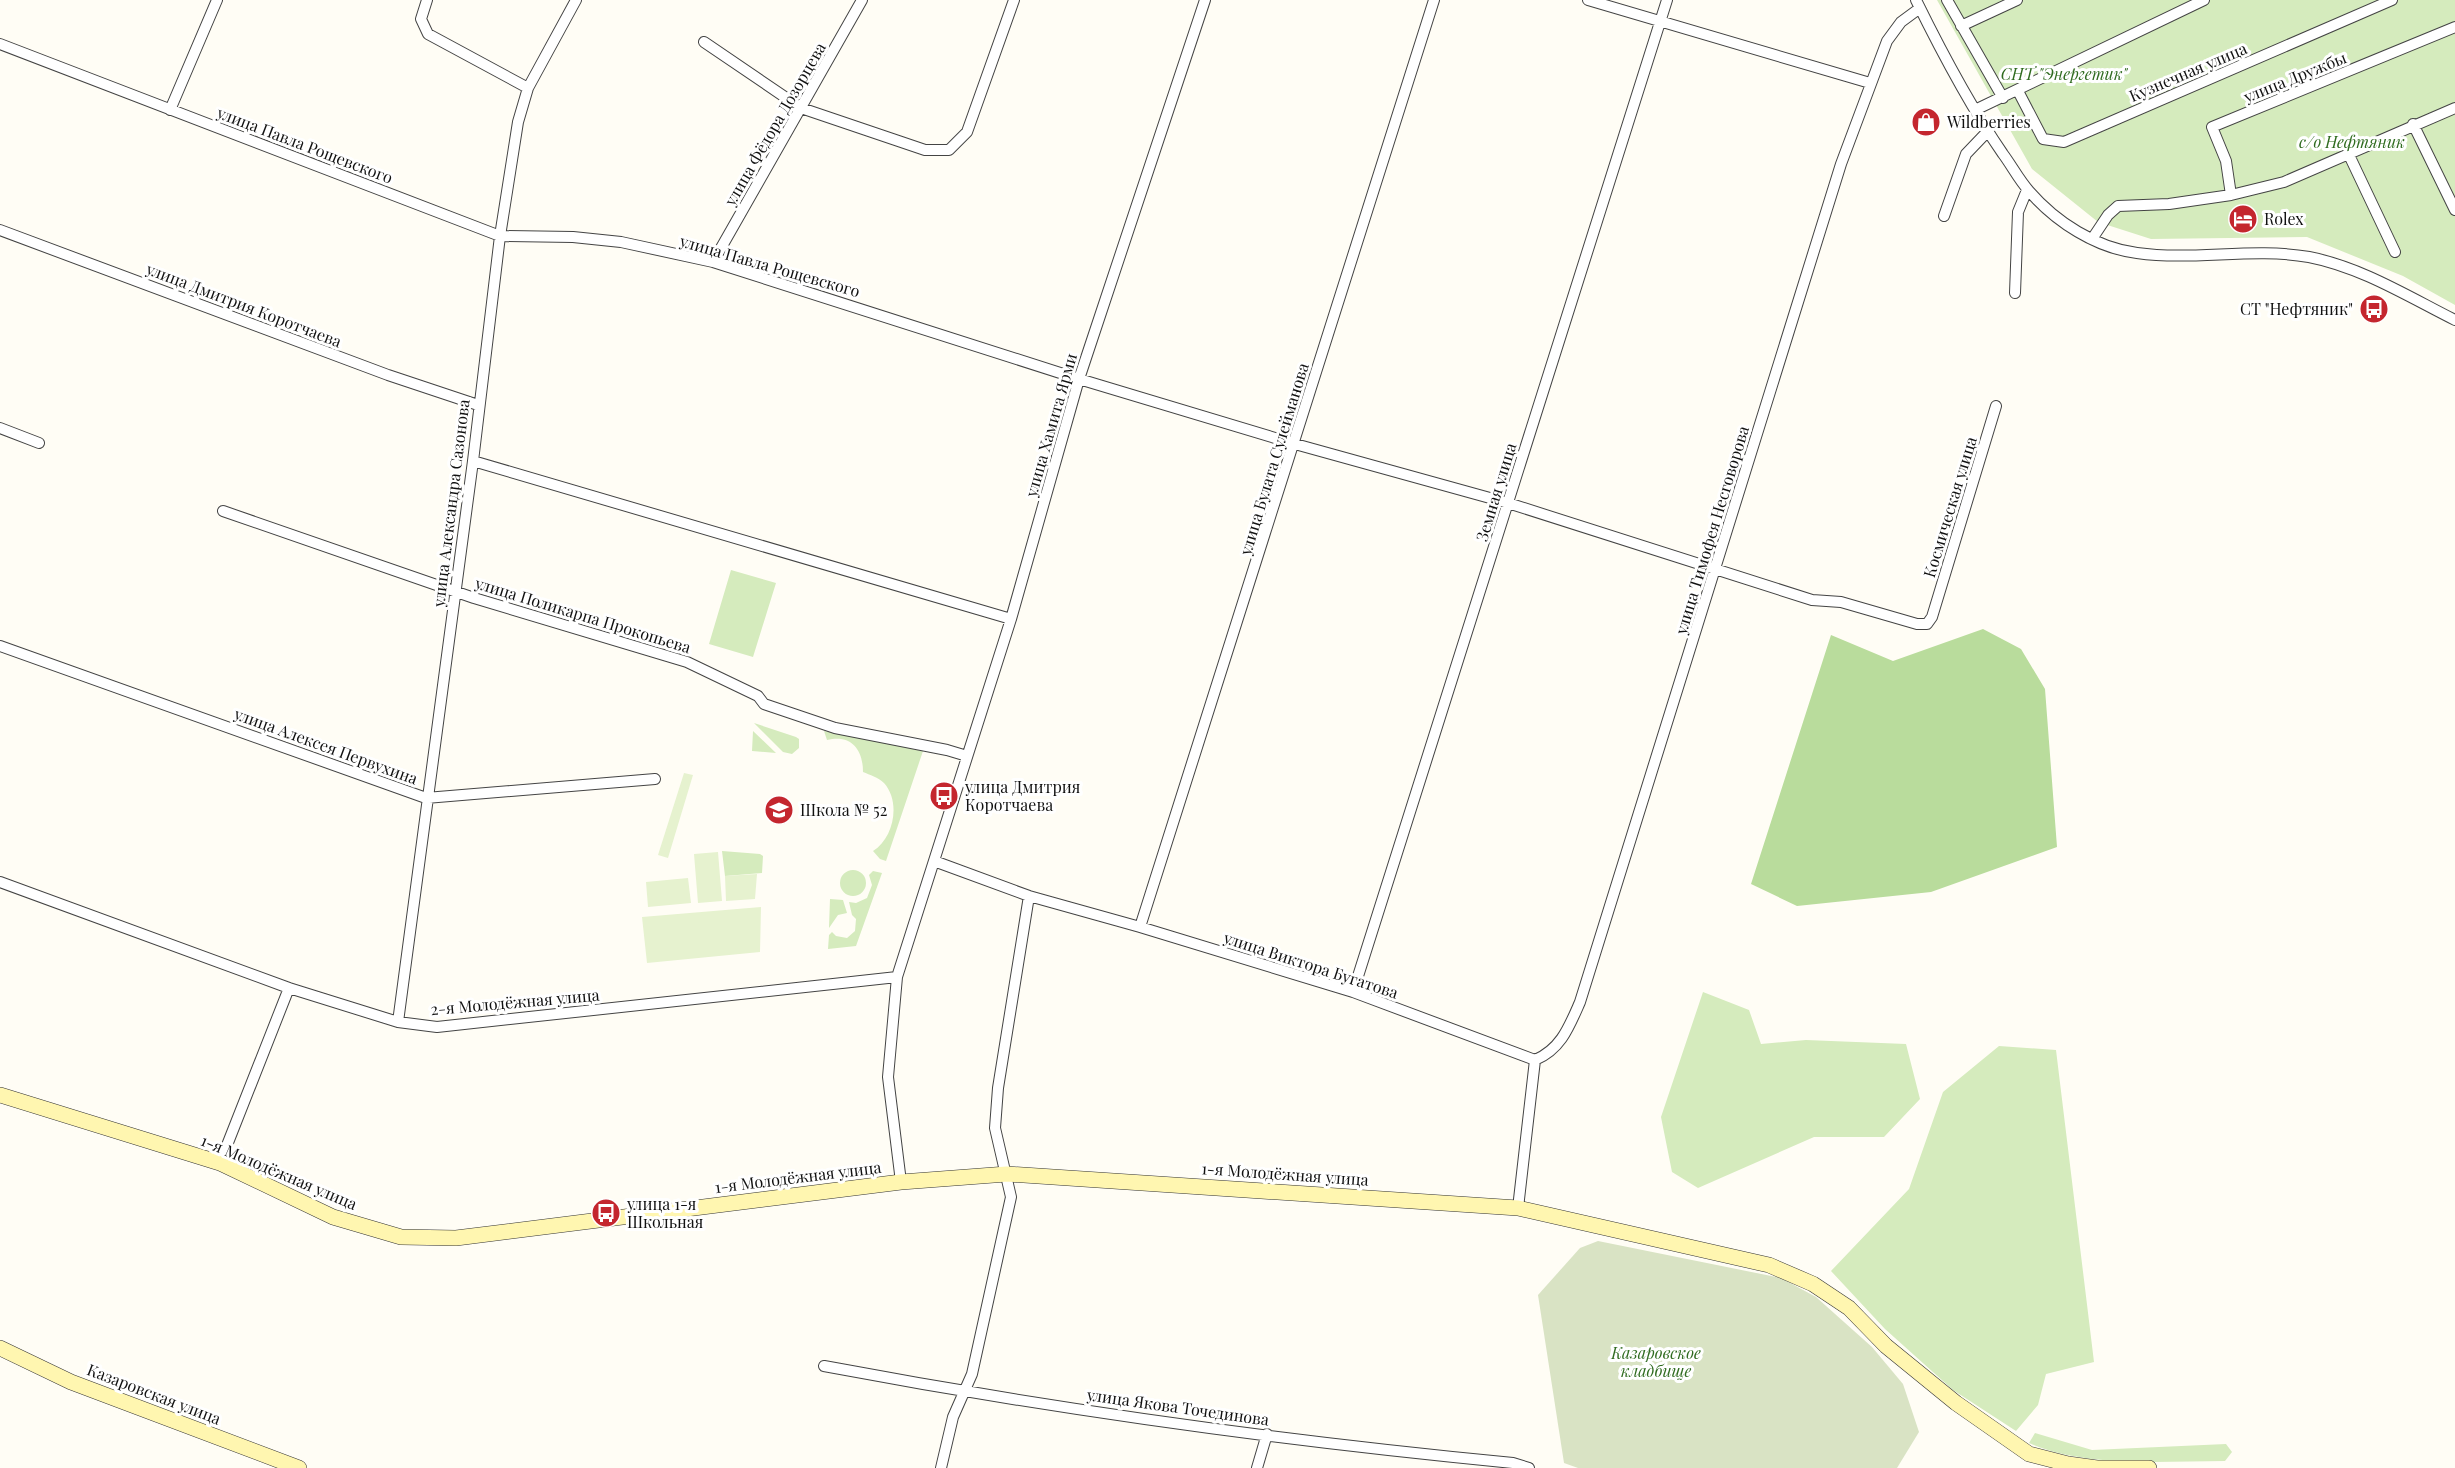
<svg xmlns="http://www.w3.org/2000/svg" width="2455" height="1468" font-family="'Playfair Display',serif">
  <rect width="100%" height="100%" fill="#fffdf5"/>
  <path fill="#d5ebbd" d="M1937,0H2455V305L2403,276L2307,237L2151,239L2098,222L2032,169Z
    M731,570L776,583L753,657L709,644Z
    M754,723L796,737L799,739V748L792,754L783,752Z
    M753,731L776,753L752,751Z
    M824,731L923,751L886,861L880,859L873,851C894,838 901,802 884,783C878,777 870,775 863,772C863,749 851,734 827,740Z
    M722,851L760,854L763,856L762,873L725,876Z
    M840 883a13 13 0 1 1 26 0a13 13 0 1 1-26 0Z
    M873,871L882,873L856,946L828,949L829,935L832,932L836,936L847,938L855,931L856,919L852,915L849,902L856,903L867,898L872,885L869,875Z
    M830,899L843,900L847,913L838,915L829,928Z
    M1703,992L1749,1010L1761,1044L1806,1040L1906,1044L1920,1099L1884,1137H1814L1698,1188L1672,1172L1661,1117Z
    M1999,1046L2056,1050L2094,1362L2046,1374L2038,1405L2016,1431L1953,1390L1885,1329L1831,1271L1909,1189L1943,1092Z
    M2035,1433L2092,1450L2226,1444L2232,1452L2225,1461C2162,1461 2085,1468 2029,1443Z"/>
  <path fill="#b9dc9c" d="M1983,629L2021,649L2045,689L2057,847L1931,892L1797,906L1751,884L1831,635L1893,661Z"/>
  <path fill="#d9e3c4" d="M1598,1241L1781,1278L1816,1297L1872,1347L1903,1384L1919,1432L1897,1468H1578L1564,1463L1538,1295L1580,1248Z"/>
  <path fill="#e6f2cf" d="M684,773L693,775L668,858L658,855Z
    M718,852L722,901L698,903L694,854Z
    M757,874L755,899L726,901L725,876Z
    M688,878L691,903L648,907L646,882Z
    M761,907L760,952L647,963L642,917Z"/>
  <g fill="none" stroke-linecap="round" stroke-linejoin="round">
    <g stroke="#444" stroke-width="12">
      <path id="street" d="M427,0L421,19L428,34L528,88
        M1588,0L1870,83
        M1916,0C1942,53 1970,106 2003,154C2012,166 2019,180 2029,191C2056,222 2096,248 2137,253C2194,261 2253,247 2309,257C2361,267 2409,297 2455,320
        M1947,0L2003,98
        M1961,26L2017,0
        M704,42L801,108L925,150H949L967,132L1014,0
        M0,44L500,236L573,237L621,242L713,262L1079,379L1295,444L1508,503L1812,600L1841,602L1917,624H1927L1932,617L1996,406
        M2018,91L2043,139L2064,142L2392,0
        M170,110L217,0
        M1975,110L2204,0
        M2413,124L2455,210
        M2349,155L2395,252
        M2231,195L2226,161L2212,127L2455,27
        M1944,216L1966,154L1988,131
        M0,230L388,375L478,405
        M2092,239L2108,215L2118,206L2169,204L2231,195L2284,182L2455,108
        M713,262L862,0
        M2015,293L2018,212L2027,190
        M0,428L39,443
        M473,461L1011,619
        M223,511L474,598L687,662L758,696L764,704L835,728L947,750L967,756
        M0,646L426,798L655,779
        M934,861L1029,896L1140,927L1353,992L1535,1060
        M0,882L289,988L398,1022L437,1027L897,977
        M1140,927L1434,0
        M1353,992L1667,0
        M398,1022L473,461L500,236L518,122L528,88L576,0
        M1535,1060C1561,1049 1569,1027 1580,1002L1841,164L1887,41L1901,22L1920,8
        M220,1163L289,988
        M901,1182L888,1077L897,977L1011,619L1079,379L1205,0
        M1518,1208L1535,1060
        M824,1366C1052,1409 1283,1441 1513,1463L1529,1468
        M941,1468L953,1417L972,1374L1011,1197L995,1128L998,1088L1029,896
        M1257,1468L1267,1434"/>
    </g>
    <g stroke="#333" stroke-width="16">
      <path id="secondary" d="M0,1095L220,1163L333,1217L401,1237L456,1238L901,1182L1007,1174L1518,1208L1769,1265L1813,1284L1849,1308L1886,1346L1956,1403L2029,1454L2068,1464L2097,1468H2149
        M0,1348L71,1382L299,1468"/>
    </g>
    <use href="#street" stroke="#fff" stroke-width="10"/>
    <use href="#secondary" stroke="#fff6b0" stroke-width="15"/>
  </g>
  <defs>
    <g id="shop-disc" transform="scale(1.5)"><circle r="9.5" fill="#c4262e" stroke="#fff"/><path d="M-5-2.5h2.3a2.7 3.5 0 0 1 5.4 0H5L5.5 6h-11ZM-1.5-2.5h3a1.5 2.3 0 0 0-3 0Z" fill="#fff"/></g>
    <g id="hotel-disc" transform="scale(1.5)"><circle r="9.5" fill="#c4262e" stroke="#fff"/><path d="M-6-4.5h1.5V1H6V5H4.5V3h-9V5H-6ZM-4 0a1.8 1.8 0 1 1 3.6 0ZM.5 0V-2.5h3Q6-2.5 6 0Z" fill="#fff"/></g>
    <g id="bus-disc" transform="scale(1.5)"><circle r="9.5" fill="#c4262e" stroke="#fff"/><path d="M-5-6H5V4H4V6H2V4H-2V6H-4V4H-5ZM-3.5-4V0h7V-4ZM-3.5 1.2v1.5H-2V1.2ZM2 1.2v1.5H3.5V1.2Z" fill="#fff"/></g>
    <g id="school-disc" transform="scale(1.5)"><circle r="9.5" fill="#c4262e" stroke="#fff"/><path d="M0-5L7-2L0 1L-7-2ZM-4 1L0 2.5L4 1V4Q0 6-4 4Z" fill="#fff"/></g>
  </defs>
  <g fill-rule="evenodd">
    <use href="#shop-disc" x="1926" y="122"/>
    <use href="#hotel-disc" x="2243" y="219"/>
    <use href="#bus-disc" x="2374" y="309"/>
    <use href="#bus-disc" x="944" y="796"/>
    <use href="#school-disc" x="779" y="810"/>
    <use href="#bus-disc" x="606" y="1213"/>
  </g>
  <g text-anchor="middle" stroke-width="6" stroke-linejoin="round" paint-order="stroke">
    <g font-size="16" fill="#111" stroke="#fff">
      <text transform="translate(2188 72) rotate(-23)" y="6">Кузнечная улица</text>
      <text transform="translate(2295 77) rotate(-22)" y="6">улица Дружбы</text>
      <text transform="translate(775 124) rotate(-60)" y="6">улица Фёдора Дозорцева</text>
      <text transform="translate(305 145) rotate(21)" y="6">улица Павла Рощевского</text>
      <text transform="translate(770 266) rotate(16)" y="6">улица Павла Рощевского</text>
      <text transform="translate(244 305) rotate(21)" y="6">улица Дмитрия Коротчаева</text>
      <text transform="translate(1051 425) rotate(-74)" y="6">улица Хамита Ярми</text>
      <text transform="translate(1274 459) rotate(-73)" y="6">улица Булата Сулейманова</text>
      <text transform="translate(1496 492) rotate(-73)" y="6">Земная улица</text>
      <text transform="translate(451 503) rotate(-83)" y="6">улица Александра Сазонова</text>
      <text transform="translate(1950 507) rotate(-73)" y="6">Космическая улица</text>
      <text transform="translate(1712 530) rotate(-73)" y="6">улица Тимофея Несговорова</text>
      <text transform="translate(583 615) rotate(17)" y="6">улица Поликарпа Прокопьева</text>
      <text transform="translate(326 746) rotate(20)" y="6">улица Алексея Первухина</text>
      <text transform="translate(1311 965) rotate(18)" y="6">улица Виктора Бугатова</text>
      <text transform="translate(515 1002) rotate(-5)" y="6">2-я Молодёжная улица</text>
      <text transform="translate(279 1172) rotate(23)" y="6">1-я Молодёжная улица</text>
      <text transform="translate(1285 1174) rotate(4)" y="6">1-я Молодёжная улица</text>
      <text transform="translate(798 1177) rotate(-7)" y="6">1-я Молодёжная улица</text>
      <text transform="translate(154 1394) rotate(21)" y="6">Казаровская улица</text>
      <text transform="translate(1178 1407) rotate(8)" y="6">улица Якова Точединова</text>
    </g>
    <g font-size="16" font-style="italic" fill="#2f6b1f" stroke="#fff">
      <text x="2064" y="80">СНТ "Энергетик"</text>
      <text x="2352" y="148">с/о Нефтяник</text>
      <text x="1656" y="1359">Казаровское<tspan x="1656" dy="18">кладбище</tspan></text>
    </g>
    <g font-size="16" fill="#111" stroke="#fff" text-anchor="start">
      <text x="1947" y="128">Wildberries</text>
      <text x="2264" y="225">Rolex</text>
      <text x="2353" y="315" text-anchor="end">СТ "Нефтяник"</text>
      <text x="965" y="793">улица Дмитрия<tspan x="965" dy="18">Коротчаева</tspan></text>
      <text x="800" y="816">Школа № 52</text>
      <text x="627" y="1210">улица 1-я<tspan x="627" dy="18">Школьная</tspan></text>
    </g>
  </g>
</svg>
